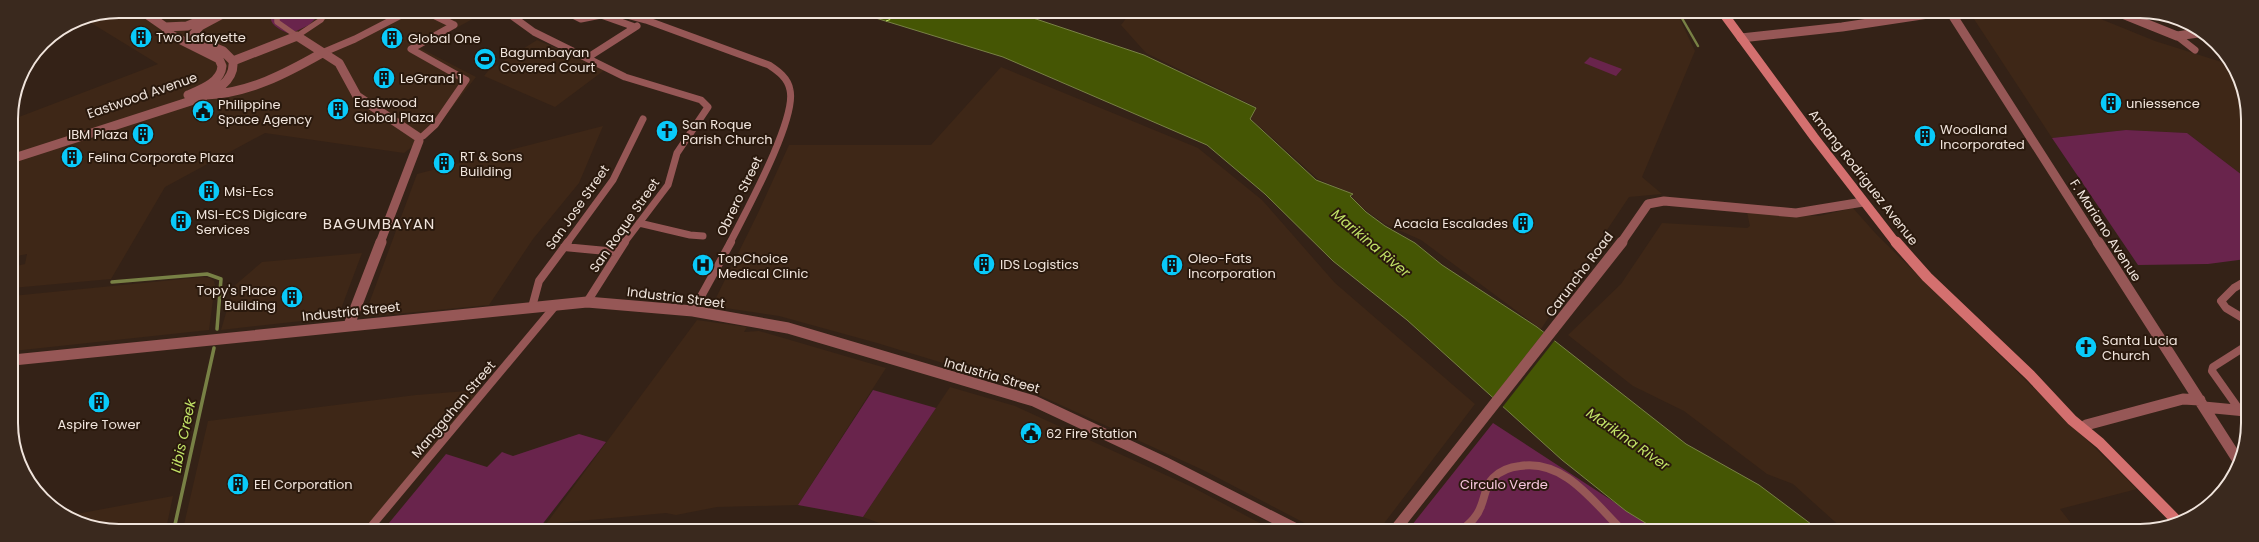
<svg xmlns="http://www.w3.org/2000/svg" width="2259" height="542" font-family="Poppins,sans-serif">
  <rect width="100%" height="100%" fill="#342217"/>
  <path fill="#3e2717" d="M119,11H487L420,48L476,77L435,129L404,153L265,133L165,187L111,279L12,288V267L25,264L27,254L12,257L11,120L158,64L83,18Z
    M1131,12L1677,13L1695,51L1642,177L1662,194L1629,197L1541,329L1421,240L1385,224L1368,212L1359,205L1352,197L1353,194L1318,179L1251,119L1256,107L1146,53L1121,25Z
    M1970,13H2086L2155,41L2228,64L2246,98V178L2187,133L2126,130L2052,138Z
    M537,40L606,69L555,107L484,76L488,71Z
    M1001,67L1198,148L1262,200L1335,283L1475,404L1379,530H1318L1203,470L1019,386L877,343L779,316L712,306L758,213L789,145H931Z
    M603,126L579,183L533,239L489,305L364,317L417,174Z
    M1853,208L1877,235L2137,489L2060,509L2077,531L1844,530L1793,484L1767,474L1684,411L1633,386L1568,335L1621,284L1662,223L1747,228L1750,226L1747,212L1819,216Z
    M362,253L338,317L221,330L234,286L262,262Z
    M203,277L210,278L214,281L215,285L209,330L13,351L12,296Z
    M697,320L747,327L744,332L759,331L886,368L798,505L717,507L676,515L666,513L546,524Z
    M950,387L1015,406L1192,487L1273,530H898L863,517Z
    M480,390L365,529H183L208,421L416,395Z
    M173,496L166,529H98L71,515Z"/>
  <path fill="#69244c" d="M274,11H323L309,25L290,34C280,30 264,23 274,11Z
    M1590,57L1622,69L1616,76L1584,63Z
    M2126,130L2187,133L2246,178V259L2208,264L2138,265L2052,138Z
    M873,390L936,408L863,517L798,505Z
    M1493,423L1657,530H1408Z
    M579,434L606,442L541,526L532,529H384L446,454L487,467L502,452L513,456Z"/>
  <path fill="#455604" stroke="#788145" d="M856,12H1015L1144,55L1256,108L1250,119L1316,180L1353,194L1350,196L1366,212L1385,226L1415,243L1442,265L1537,327L1686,444L1759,485L1819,530H1657L1626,511L1562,460L1407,320L1333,261L1265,194L1207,145L1003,57Z"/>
  <path fill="#342217" d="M1545,331L1555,340L1501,409L1491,400Z"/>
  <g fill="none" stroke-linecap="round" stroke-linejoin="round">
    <path stroke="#788145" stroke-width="2.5" d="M1679,13L1698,46"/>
    <path stroke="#788145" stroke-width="3.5" d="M112,282L207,274L221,279L217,329
      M174,529L214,348"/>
    <path stroke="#c2e367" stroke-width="1" stroke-dasharray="4.5 3.5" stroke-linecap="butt" d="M886,21L911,12"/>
    <path stroke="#965756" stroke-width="5.5" d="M281,11L277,16V22L297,36L321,20L327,11"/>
    <path stroke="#965756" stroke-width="7" d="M425,11L454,25
      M505,11L534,32L625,77L701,100L708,107L677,153L668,185L624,243
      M565,11L581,19L601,15L635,27
      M616,12L646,20L769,65C778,71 788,78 790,90C797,119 745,213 730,243
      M2177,36L2195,50
      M322,53L355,39L409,11
      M587,58L637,26
      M423,136L435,125L466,80L411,49L454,25
      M639,223L690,235L703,236
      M567,243L613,180L643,119"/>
    <path stroke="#965756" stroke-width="8" d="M564,247L617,252
      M2246,281L2234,288L2221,301L2226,308L2246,320
      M587,302L625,242
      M532,307L539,281L568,242
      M693,311L731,242
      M2241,412L2212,371L2213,367L2246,346
      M369,529L556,305
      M1462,530C1470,523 1478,516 1481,506C1485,497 1485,486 1493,478C1500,471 1510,467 1520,466C1565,459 1594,503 1622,530"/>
    <path stroke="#965756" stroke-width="9" d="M142,11L165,27L171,35L219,59L222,66C221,82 202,89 188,95
      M1951,13L2098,243
      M2120,13L2177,36L2198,33
      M165,27L187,26L202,20
      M1741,38L1842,27L1935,13
      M233,61L297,36L339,63L357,96L418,137
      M206,95C249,93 285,74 322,53
      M11,159L197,99C214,92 235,82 233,61L223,51L196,40L192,36L200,26L228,11
      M380,243L419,141
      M1621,243L1648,204L1664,201L1796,213L1863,202"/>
    <path stroke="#965756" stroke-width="11" d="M2098,242L2239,462
      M349,325L381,242
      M13,360L587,302L693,311L788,328L1034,401L1164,462L1298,530
      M2204,407L2246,411
      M2086,425L2183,399L2200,400
      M1395,530L1622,242"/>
    <path stroke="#d4706f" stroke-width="9" d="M1723,13L1814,137L1896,243"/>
    <path stroke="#d4706f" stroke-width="11" d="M1896,242L1927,277L2030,375L2072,420L2100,443L2179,523"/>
  </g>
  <defs>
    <g id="building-disc" transform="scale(1.15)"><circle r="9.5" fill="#09cafa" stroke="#2a190d"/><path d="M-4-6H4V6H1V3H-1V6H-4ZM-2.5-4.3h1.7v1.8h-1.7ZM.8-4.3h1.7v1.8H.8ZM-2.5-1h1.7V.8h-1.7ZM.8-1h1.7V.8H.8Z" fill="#111"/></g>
    <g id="stadium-disc" transform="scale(1.15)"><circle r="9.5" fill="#09cafa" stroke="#2a190d"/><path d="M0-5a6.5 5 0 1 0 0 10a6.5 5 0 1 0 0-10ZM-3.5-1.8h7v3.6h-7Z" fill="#111"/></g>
    <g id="civic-disc" transform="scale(1.15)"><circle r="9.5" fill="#09cafa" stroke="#2a190d"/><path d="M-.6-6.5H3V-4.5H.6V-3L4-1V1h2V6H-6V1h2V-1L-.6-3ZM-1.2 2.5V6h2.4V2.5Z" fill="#111"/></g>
    <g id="church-disc" transform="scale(1.15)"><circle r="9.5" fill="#09cafa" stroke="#2a190d"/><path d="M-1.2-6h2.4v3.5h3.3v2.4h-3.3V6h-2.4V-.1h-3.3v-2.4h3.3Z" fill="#111"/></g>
    <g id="hospital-disc" transform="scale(1.15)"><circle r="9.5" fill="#09cafa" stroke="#2a190d"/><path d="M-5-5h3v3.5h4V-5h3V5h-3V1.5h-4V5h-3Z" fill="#111"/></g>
  </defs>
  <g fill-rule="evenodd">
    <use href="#building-disc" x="141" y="37"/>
    <use href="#building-disc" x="392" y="38"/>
    <use href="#stadium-disc" x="485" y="59"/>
    <use href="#building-disc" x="384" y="78"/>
    <use href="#building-disc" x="2111" y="103"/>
    <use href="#building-disc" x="338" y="109"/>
    <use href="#civic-disc" x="203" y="111"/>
    <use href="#church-disc" x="667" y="131"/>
    <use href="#building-disc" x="143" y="134"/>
    <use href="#building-disc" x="1925" y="136"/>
    <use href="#building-disc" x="72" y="157"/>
    <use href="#building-disc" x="444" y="163"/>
    <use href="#building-disc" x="209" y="191"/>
    <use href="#building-disc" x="181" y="221"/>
    <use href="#building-disc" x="1523" y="223"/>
    <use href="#building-disc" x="984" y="264"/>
    <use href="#hospital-disc" x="703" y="265"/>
    <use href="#building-disc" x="1172" y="265"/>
    <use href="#building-disc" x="292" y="297"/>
    <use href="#church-disc" x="2086" y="347"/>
    <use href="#building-disc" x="99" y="402"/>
    <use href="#civic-disc" x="1031" y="433"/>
    <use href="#building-disc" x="238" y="484"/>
  </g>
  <g text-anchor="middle" stroke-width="4" stroke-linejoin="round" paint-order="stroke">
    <g font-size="13" fill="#f0e4dc" stroke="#2a190d" text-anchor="start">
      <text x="156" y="42">Two Lafayette</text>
      <text x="408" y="43">Global One</text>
      <text x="500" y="57">Bagumbayan<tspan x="500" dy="15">Covered Court</tspan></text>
      <text x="400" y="83">LeGrand 1</text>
      <text x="354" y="107">Eastwood<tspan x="354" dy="15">Global Plaza</tspan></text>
      <text x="2126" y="108">uniessence</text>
      <text x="218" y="109">Philippine<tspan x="218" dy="15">Space Agency</tspan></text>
      <text x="682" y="129">San Roque<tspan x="682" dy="15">Parish Church</tspan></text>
      <text x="1940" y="134">Woodland<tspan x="1940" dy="15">Incorporated</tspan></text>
      <text x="128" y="139" text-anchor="end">IBM Plaza</text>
      <text x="460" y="161">RT &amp; Sons<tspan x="460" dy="15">Building</tspan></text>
      <text x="88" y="162">Felina Corporate Plaza</text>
      <text x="224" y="196">Msi-Ecs</text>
      <text x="196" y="219">MSI-ECS Digicare<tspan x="196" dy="15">Services</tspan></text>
      <text x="1508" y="228" text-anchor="end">Acacia Escalades</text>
      <text x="718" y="263">TopChoice<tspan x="718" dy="15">Medical Clinic</tspan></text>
      <text x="1188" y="263">Oleo-Fats<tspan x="1188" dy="15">Incorporation</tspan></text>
      <text x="1000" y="269">IDS Logistics</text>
      <text x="276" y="295" text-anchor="end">Topy's Place<tspan x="276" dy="15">Building</tspan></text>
      <text x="2102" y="345">Santa Lucia<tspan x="2102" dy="15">Church</tspan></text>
      <text x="99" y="429" text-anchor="middle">Aspire Tower</text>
      <text x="1046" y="438">62 Fire Station</text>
      <text x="254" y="489">EEI Corporation</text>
    </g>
    <g font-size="13" fill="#f0e4dc" stroke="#2a190d">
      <text transform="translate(142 95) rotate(-19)" y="5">Eastwood Avenue</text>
      <text transform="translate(1864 177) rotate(52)" y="5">Amang Rodriguez Avenue</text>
      <text transform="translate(739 196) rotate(-64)" y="5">Obrero Street</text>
      <text transform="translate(577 207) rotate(-55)" y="5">San Jose Street</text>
      <text transform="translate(624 225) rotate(-55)" y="5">San Roque Street</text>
      <text transform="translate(2106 230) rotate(57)" y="5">F. Mariano Avenue</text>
      <text transform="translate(1579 274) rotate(-53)" y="5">Caruncho Road</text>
      <text transform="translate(676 297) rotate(7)" y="5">Industria Street</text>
      <text transform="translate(351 311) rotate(-6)" y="5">Industria Street</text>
      <text transform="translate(992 375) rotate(16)" y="5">Industria Street</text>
      <text transform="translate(453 409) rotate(-50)" y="5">Manggahan Street</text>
    </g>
    <g font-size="13" fill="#f8c7de" stroke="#2a190d">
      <text x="1504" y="489">Circulo Verde</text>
    </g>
    <g font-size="14" font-style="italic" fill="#c2e367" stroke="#2a190d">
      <text transform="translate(1371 243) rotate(40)" y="5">Marikina River</text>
      <text transform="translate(183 436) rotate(-78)" y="5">Libis Creek</text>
      <text transform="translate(1628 439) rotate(35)" y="5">Marikina River</text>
    </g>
    <g font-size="15" letter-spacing="1" fill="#f0e4dc" stroke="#2a190d">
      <text x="379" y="229">BAGUMBAYAN</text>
    </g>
  </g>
  <path d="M0 0H2259V542H0ZM119 18H2140A101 101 0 0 1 2241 119V423A101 101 0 0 1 2140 524H119A101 101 0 0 1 18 423V119A101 101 0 0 1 119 18Z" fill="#3a291e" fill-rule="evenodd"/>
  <path fill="none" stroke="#f0e4dc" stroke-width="2" d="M119 18H2140A101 101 0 0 1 2241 119V423A101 101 0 0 1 2140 524H119A101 101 0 0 1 18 423V119A101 101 0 0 1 119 18Z"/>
</svg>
